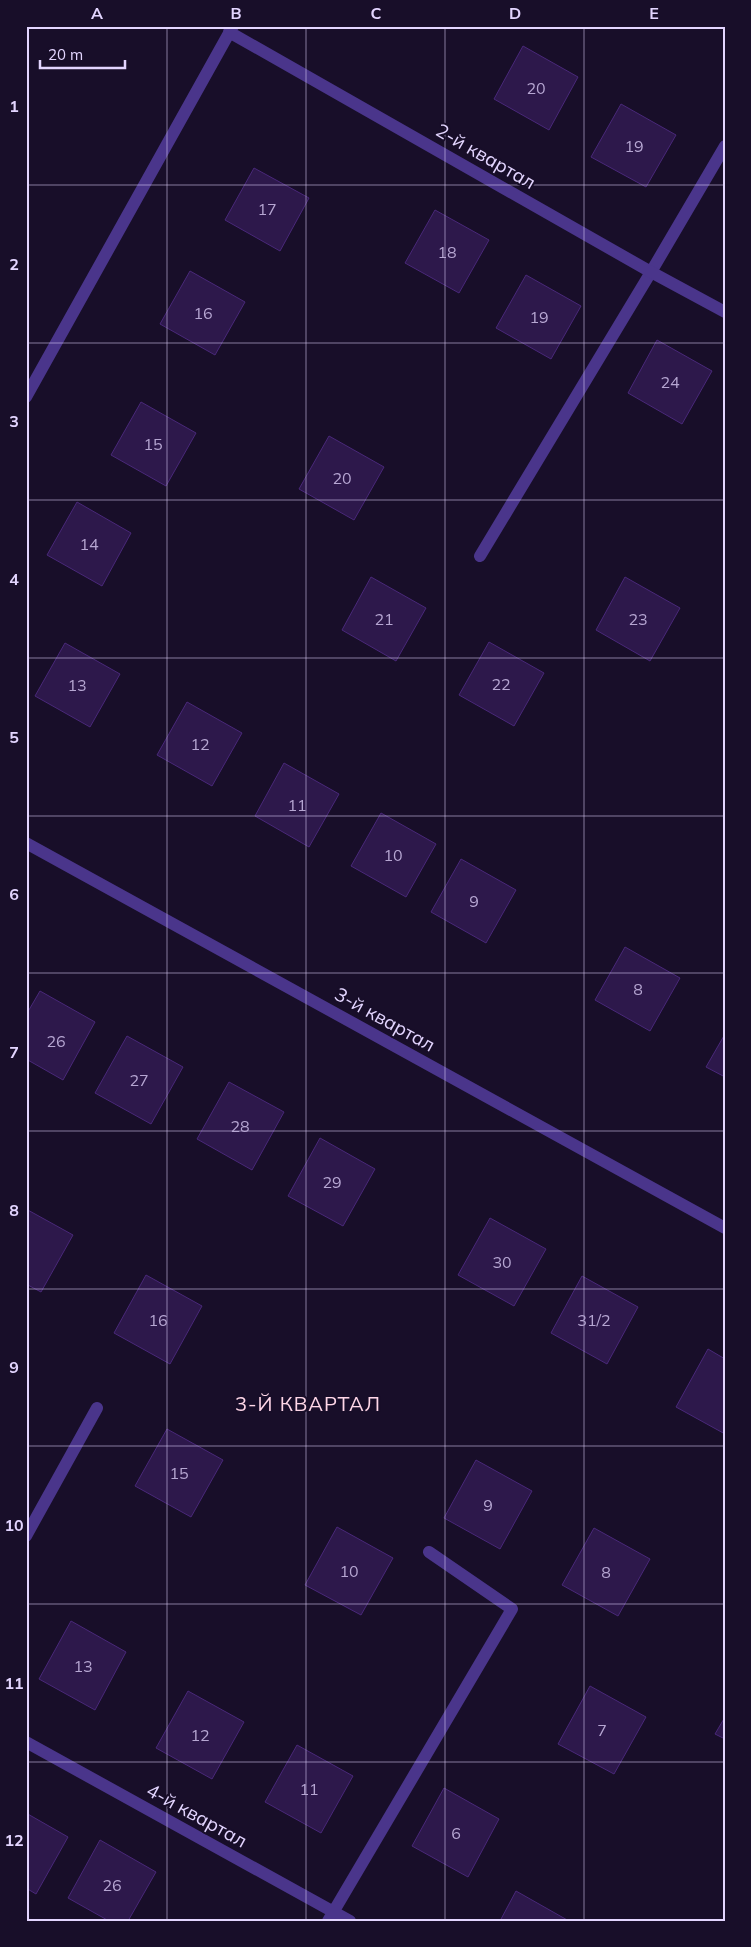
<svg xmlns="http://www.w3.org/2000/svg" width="751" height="1947" font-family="Mulish,sans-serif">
  <rect width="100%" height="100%" fill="#180e29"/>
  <path fill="#2d184b" stroke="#492879" d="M523,46L578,77L549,130L494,99Z
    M621,104L676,135L646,187L591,157Z
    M254,168L309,198L280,251L225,220Z
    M435,210L489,240L459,293L405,263Z
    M190,271L245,302L215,355L160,324Z
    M526,275L581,306L551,359L496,328Z
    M657,340L712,371L682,424L628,393Z
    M141,402L196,433L166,486L111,455Z
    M329,436L384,467L354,520L299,489Z
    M77,502L131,533L102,586L47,555Z
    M371,577L426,608L396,661L342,630Z
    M625,577L680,608L650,661L596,630Z
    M489,642L544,673L514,726L459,695Z
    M65,643L120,674L90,727L35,696Z
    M187,702L242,733L212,786L157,755Z
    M284,763L339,794L309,847L255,816Z
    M381,813L436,844L406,897L351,866Z
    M461,859L516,890L486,943L431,912Z
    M625,947L680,978L650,1031L595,1000Z
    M40,991L95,1022L63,1080L26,1059V1015Z
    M725,1034V1077L706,1067Z
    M127,1036L183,1067L151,1124L95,1093Z
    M229,1082L284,1112L252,1170L197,1139Z
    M320,1138L375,1169L343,1226L288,1196Z
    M26,1209L73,1235L41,1292L26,1284Z
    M490,1218L546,1249L514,1306L458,1275Z
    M146,1275L202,1306L170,1364L114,1333Z
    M582,1276L638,1307L607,1364L551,1333Z
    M708,1349L725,1359V1434L676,1407Z
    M167,1429L223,1460L191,1517L135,1486Z
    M476,1460L532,1491L500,1549L444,1518Z
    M337,1527L393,1558L361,1615L305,1585Z
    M594,1528L650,1559L618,1616L562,1585Z
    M71,1621L126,1652L95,1710L39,1679Z
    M590,1686L646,1717L614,1774L558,1744Z
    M188,1691L244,1722L212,1779L156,1748Z
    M725,1717V1739L715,1734Z
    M297,1745L353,1776L321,1833L265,1802Z
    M444,1788L499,1819L468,1877L412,1846Z
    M26,1813L68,1837L36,1894L26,1888Z
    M100,1840L156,1872L128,1921H109L68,1898Z
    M516,1891L569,1921H500Z"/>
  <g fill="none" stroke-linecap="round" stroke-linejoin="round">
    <path stroke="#4a358b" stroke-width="12" d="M480,556L651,272L725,146"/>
    <path stroke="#4a358b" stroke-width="12" d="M229,32L651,272L725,312
      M26,397L233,26
      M26,843L725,1228
      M26,1536L97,1408
      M26,1742L350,1921
      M328,1921L512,1609L429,1552"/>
  </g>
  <path fill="none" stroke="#e3d5ff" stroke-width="1" stroke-opacity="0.55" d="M167,26V1921M306,26V1921M445,26V1921M584,26V1921M26,185H725M26,343H725M26,500H725M26,658H725M26,816H725M26,973H725M26,1131H725M26,1289H725M26,1446H725M26,1604H725M26,1762H725"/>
  <g text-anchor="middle" stroke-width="4" stroke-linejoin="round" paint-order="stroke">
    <g font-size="16" fill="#b6a6d2">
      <text x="536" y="94">20</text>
      <text x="634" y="152">19</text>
      <text x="267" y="215">17</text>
      <text x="447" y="258">18</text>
      <text x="203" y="319">16</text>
      <text x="539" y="323">19</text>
      <text x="670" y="388">24</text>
      <text x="153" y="450">15</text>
      <text x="342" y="484">20</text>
      <text x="89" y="550">14</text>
      <text x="384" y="625">21</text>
      <text x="638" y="625">23</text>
      <text x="501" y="690">22</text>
      <text x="77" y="691">13</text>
      <text x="200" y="750">12</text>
      <text x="297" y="811">11</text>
      <text x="393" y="861">10</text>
      <text x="474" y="907">9</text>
      <text x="638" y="995">8</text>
      <text x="56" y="1047">26</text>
      <text x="139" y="1086">27</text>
      <text x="240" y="1132">28</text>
      <text x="332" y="1188">29</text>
      <text x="502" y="1268">30</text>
      <text x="158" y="1326">16</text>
      <text x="594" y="1326">31/2</text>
      <text x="179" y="1479">15</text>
      <text x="488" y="1511">9</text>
      <text x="349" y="1577">10</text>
      <text x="606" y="1578">8</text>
      <text x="83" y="1672">13</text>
      <text x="602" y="1736">7</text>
      <text x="200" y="1741">12</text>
      <text x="309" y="1795">11</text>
      <text x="456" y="1839">6</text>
      <text x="112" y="1891">26</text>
    </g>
    <g font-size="19" fill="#e3d5ff" stroke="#180e29">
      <text transform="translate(486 156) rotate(30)" y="7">2-й квартал</text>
      <text transform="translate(385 1019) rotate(29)" y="7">3-й квартал</text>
      <text transform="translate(197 1815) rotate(29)" y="7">4-й квартал</text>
    </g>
    <g font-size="20" letter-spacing="1" fill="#ffd7e8" stroke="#180e29">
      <text x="308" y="1411">3-Й КВАРТАЛ</text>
    </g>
  </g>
  <rect width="751" height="1947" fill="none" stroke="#180e29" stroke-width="55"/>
  <path d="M40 60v8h85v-8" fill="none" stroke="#e3d5ff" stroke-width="2.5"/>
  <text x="48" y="60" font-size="15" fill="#e3d5ff" stroke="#180e29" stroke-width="4" paint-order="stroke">20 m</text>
  <rect x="28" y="28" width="696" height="1892" fill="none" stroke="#e3d5ff" stroke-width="2"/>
  <g font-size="16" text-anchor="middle" font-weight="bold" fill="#e3d5ff">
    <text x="97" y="19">A</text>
    <text x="236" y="19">B</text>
    <text x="376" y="19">C</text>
    <text x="515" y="19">D</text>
    <text x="654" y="19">E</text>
    <text x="14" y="112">1</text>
    <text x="14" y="270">2</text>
    <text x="14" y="427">3</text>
    <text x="14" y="585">4</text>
    <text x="14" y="743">5</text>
    <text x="14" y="900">6</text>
    <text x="14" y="1058">7</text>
    <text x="14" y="1216">8</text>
    <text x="14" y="1373">9</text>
    <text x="14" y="1531">10</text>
    <text x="14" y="1689">11</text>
    <text x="14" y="1846">12</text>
  </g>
</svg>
